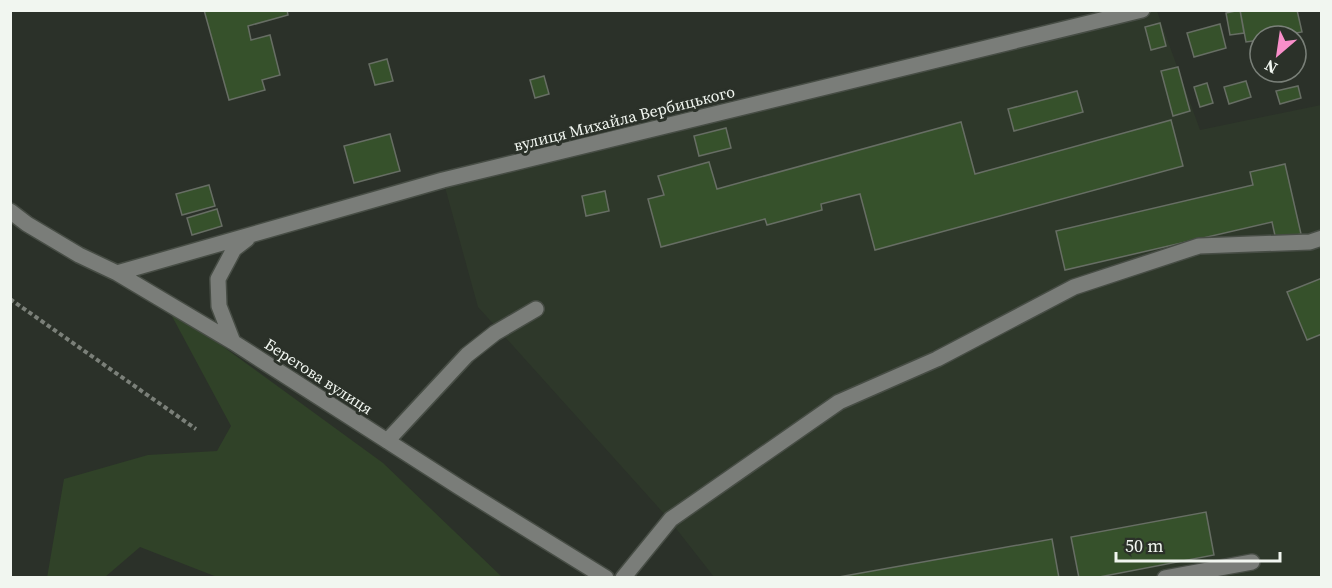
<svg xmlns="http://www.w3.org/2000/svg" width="1332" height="588" font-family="'Source Serif 4',serif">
  <rect width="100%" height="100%" fill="#2b3129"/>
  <path fill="#2e382a" d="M1142,11H1157L1200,130L1321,105V577H714L667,517L478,307L443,180Z"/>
  <path fill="#304228" d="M166,305L383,463L502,577H217L140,547L105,577L47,578L64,479L148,455L217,451L231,426Z"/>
  <path fill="#36512b" stroke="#676e64" stroke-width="1.5" d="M204,10H287L288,15L248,26L251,40L270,35L280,75L262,80L265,90L229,100Z
    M1240,10L1244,33L1230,35L1226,13Z
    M1240,10H1297L1302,32L1279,36H1260V40L1246,42Z
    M1160,23L1166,46L1151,50L1145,27Z
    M1220,24L1226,48L1194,57L1187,33Z
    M387,59L393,81L375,85L369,64Z
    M1178,67L1190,111L1173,116L1161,71Z
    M544,76L549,94L535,98L530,80Z
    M1246,81L1251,97L1229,104L1224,87Z
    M1207,83L1213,103L1200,107L1194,87Z
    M1298,86L1301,98L1280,104L1276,91Z
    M1077,91L1083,112L1014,131L1008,109Z
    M1171,120L1183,166L875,250L860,194L821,204L822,210L767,225L765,219L661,247L648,199L664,195L658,176L709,162L717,189L961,122L975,174Z
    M726,128L731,148L699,156L694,136Z
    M390,134L400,171L354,183L344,146Z
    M1285,164L1301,234L1276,240L1272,222L1065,270L1056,231L1253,185L1250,172Z
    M209,185L215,206L182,215L176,194Z
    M605,191L609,211L586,216L582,196Z
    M217,209L222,226L192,235L187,218Z
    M1322,278V334L1307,340L1287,292Z
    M1206,512L1214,555L1094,578H1079L1071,537Z
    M1052,539L1059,578H833Z"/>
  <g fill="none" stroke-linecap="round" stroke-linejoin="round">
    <g stroke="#474d45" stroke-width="18">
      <path id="minor" d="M10,211L27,224L79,255L117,273L233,342L459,487L606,578
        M117,273L443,180L1142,10
        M233,342L219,306L218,279L234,249L247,239
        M387,441L467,355L495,333L536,309
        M623,578L671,519L839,402L937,359L1074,287L1199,246L1310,242L1322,238
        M1165,578L1252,562"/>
    </g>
    <path stroke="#7b8079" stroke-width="4" stroke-dasharray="4.5 3" stroke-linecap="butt" d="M10,299L196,429"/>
    <use href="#minor" stroke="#7a7d79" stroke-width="15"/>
  </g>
  <g text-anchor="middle" stroke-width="6" stroke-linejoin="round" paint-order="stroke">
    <g font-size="16" fill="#f1f6f0" stroke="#2b3129">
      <text transform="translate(624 118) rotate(-14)" y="6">вулиця Михайла Вербицького</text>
      <text transform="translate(319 376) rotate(33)" y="6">Берегова вулиця</text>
    </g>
  </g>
  <rect width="1332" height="588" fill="none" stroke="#f1f6f0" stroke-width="24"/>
  <g transform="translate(1278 54) rotate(209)"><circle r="28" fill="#2b3129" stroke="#7a8079" stroke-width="1.5"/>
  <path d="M0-4.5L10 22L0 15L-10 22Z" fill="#f98fca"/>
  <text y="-9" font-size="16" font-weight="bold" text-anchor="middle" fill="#f1f6f0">N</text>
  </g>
  <path d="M1116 552v9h164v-9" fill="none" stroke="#f1f6f0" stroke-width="3"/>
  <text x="1125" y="552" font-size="18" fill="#f1f6f0" stroke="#2b3129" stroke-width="4.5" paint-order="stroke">50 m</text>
</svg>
